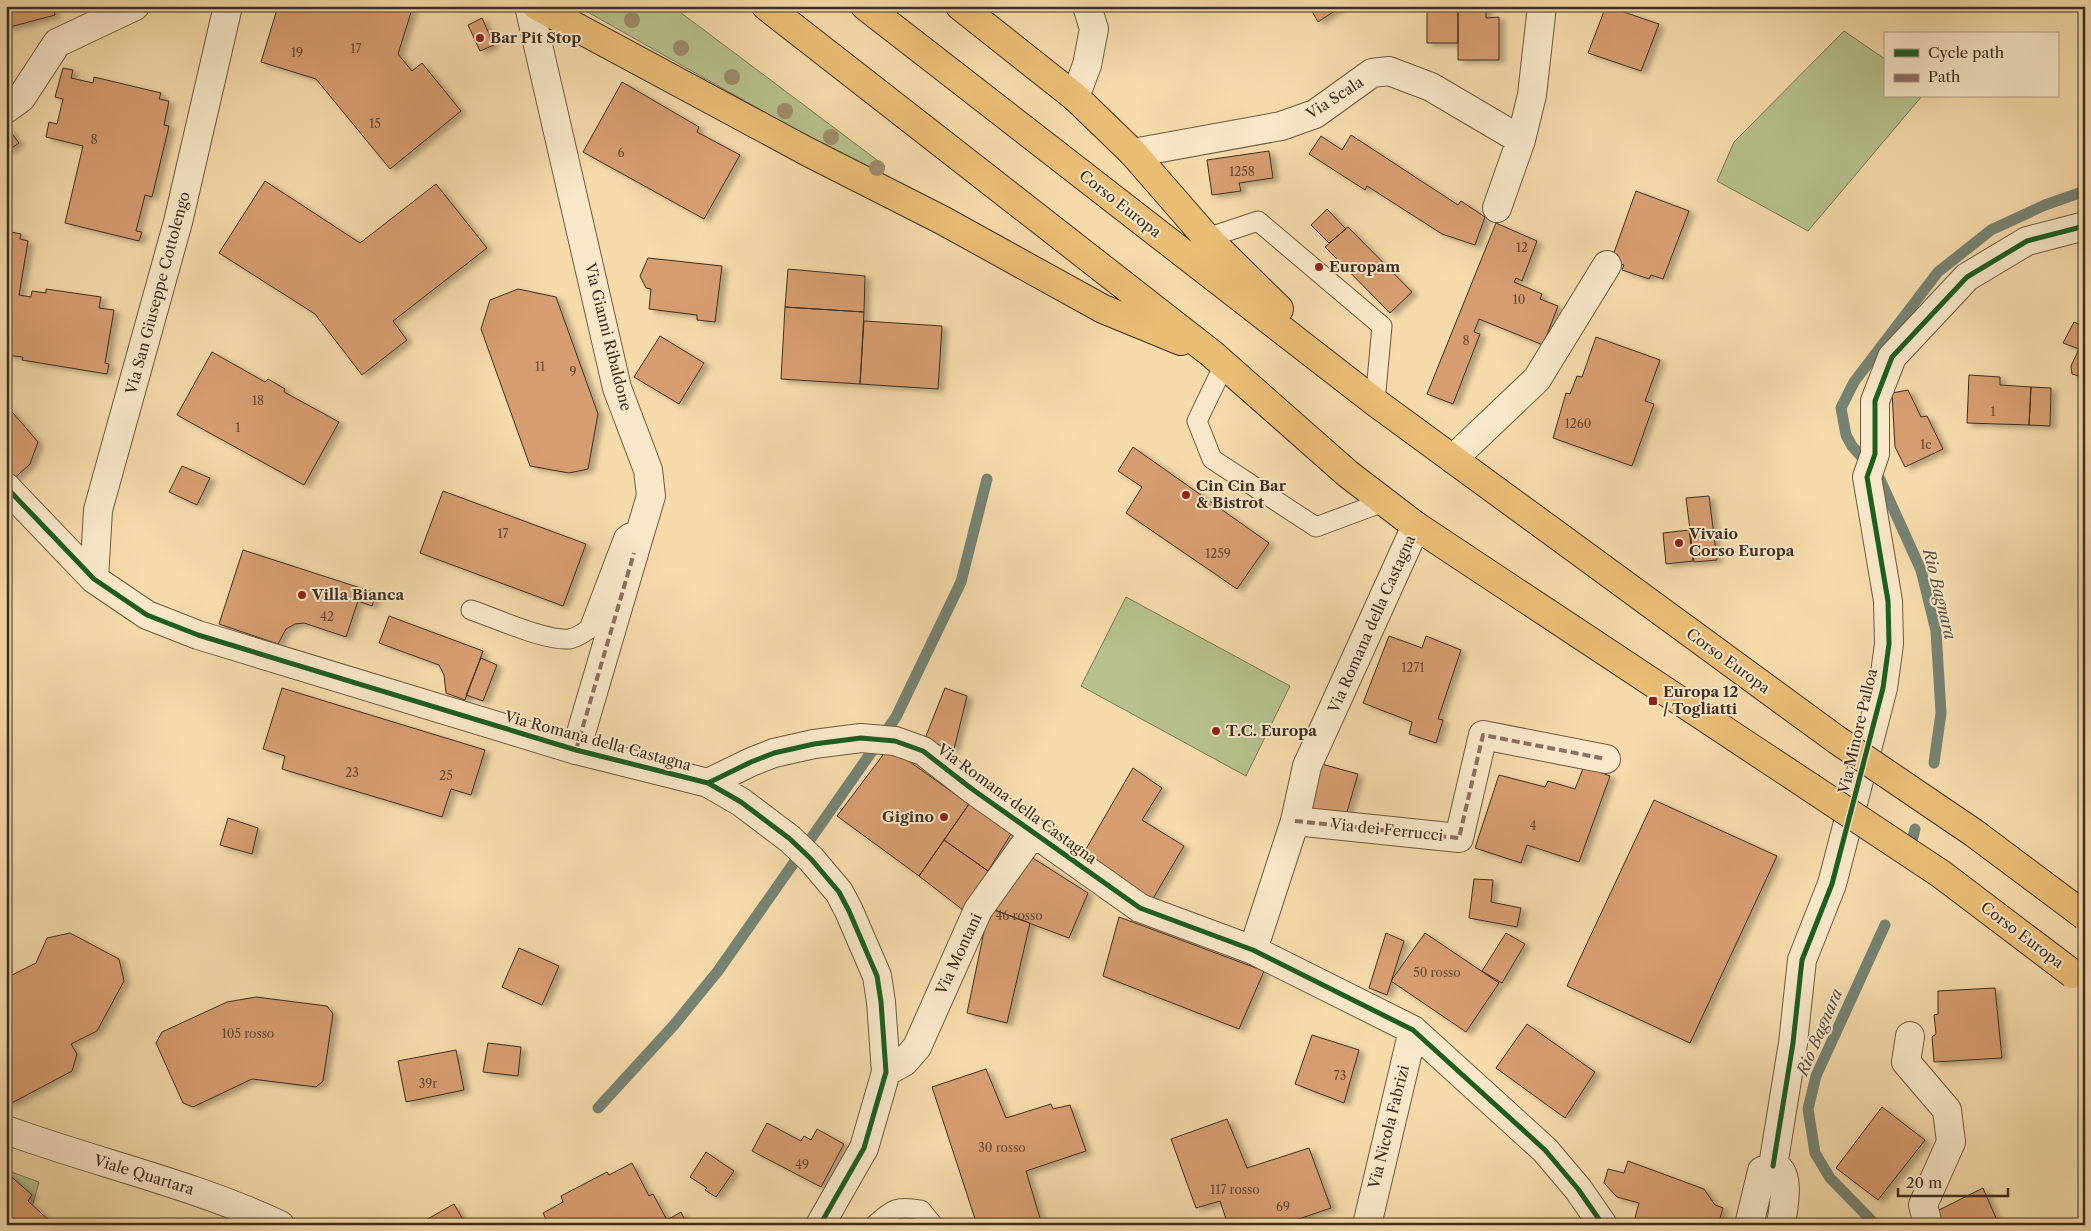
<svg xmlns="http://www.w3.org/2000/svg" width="2091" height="1231" font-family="'Libre Caslon Text',serif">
  <defs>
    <filter id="shadow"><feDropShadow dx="5.5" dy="3" stdDeviation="2.5" flood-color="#0004"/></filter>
  </defs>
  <rect width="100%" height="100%" fill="#f5daaa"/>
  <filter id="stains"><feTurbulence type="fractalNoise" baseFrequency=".004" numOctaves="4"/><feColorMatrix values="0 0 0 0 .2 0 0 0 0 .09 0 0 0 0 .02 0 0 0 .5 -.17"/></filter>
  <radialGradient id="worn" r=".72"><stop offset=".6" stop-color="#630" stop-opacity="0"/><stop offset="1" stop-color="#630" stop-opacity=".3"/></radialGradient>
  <path fill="#b6c18d" stroke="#7a7857" d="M577,6H672L885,166L881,178Z
    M1844,31L1885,59V96H1922L1808,231L1717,181L1734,142Z
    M1126,597L1290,686L1246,776L1081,686Z
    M6,1170L39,1182L27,1225H6Z"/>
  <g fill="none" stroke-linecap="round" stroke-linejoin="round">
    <path stroke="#768373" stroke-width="11" d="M1934,763L1941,713L1936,631L1921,570L1878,475L1852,446L1846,435L1841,408L1854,382L1938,272L1991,230L2045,205L2085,191
      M1913,837L1915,829
      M598,1108L674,1025L718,971L896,717L961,582L987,479
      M1876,1225L1830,1178L1815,1153L1808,1109L1816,1076L1885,925"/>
  </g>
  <path fill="#d69d70" stroke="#3e2e21" filter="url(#shadow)" d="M6,6H53L55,15L6,28Z
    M278,6H413L398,54L412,71L422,63L461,111L390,169L316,79L261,62Z
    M1309,6H1338L1339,8L1318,22Z
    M1427,6H1458V43H1427Z
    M1458,6H1486V18L1499,17V60H1458Z
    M1606,6L1659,24L1641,71L1588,53Z
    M482,18L494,45L480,51L468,25Z
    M63,68L73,70L71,78L93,83L94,77L161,93L159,99L169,101L164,125L169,126L152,197L145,195L136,231L142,232L139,241L65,223L83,146L46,137L49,122L57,124L63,99L55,97Z
    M622,82L699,127L697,132L740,155L704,219L583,152Z
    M6,126L19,143L6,152Z
    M1351,135L1458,205L1461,201L1485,217L1475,245L1442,234L1367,186L1365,190L1309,154L1321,136L1342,150Z
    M1269,151L1273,178L1239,183L1241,191L1212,195L1207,160Z
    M265,181L360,243L436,184L487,248L393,321L407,340L362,375L315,314L219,253Z
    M1636,191L1689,211L1663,279L1651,275L1649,279L1622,270L1624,265L1611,261Z
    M1327,209L1346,229L1329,243L1311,225Z
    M1496,223L1537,241L1522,281L1516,278L1514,282L1542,294L1540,299L1558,306L1543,345L1479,319L1474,332L1480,334L1453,404L1427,394Z
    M1348,227L1412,292L1390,313L1325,247Z
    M6,231L21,234L20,239L28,241L19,295L31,297L32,291L46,293V289L101,297L99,308L114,310L105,363L109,364L107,374L22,360L23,357L6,355Z
    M648,258L722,266L715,322L697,320V315L649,309L651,289L646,288L640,276Z
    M788,269L865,276L864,312L785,307Z
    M518,289L556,297L598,414L588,469L569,473L530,466L481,329L490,300Z
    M785,307L864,312L860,384L781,379Z
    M864,321L942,326L938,389L860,384Z
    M2074,322L2085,327V378L2072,374L2071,366L2079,349L2063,343Z
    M660,336L704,363L679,404L634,377Z
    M1596,337L1660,360L1645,401L1654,404L1632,466L1553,438L1566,393L1570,394L1577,376L1582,377Z
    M212,352L265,382L268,379L285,389L284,392L339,422L304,485L177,415Z
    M1969,375L2000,377V385L2031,387L2029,425L1967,423Z
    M2031,387L2051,388L2050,426L2029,425Z
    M1908,390L1921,417L1927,416L1943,449L1905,467L1895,447L1892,393Z
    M7,406L38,442L30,464L9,483L6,479Z
    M1133,447L1269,543L1237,589L1126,513L1142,487L1118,471Z
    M182,466L210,478L197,505L169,492Z
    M443,491L586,544L563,606L420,553Z
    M1709,496L1717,560L1694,562L1686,498Z
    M1689,530L1693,561L1666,564L1663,533Z
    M243,550L376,593L372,606L358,601L346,637L304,623L295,624L286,629L278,644L219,624Z
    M389,616L483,651L465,700L446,693L444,675L439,665L379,643Z
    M1389,636L1422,648L1426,636L1461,650L1438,719L1443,720L1436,743L1409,734L1412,722L1363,703Z
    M481,658L497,665L483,701L466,695Z
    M282,688L485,750L471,795L451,789L442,817L282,769L285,756L263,749Z
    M945,688L967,696L954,749L924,741Z
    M889,747L969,804L919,876L837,816Z
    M1314,762L1358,774L1345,819L1302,812Z
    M1584,766L1610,776L1579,862L1527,845L1521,863L1475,848L1499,775L1545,787L1548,781L1575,789Z
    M1133,768L1162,788L1142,820L1184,846L1151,902L1082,856Z
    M1654,800L1777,856L1690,1043L1567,986Z
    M969,804L1011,834L988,871L944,840Z
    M228,818L258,828L252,854L220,845Z
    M944,840L988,871L963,910L919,876Z
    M1028,855L1088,893L1069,938L989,908Z
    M1474,879L1493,880L1491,902L1521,908L1517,927L1469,918Z
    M989,908L1030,923L1007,1023L967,1013Z
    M1119,917L1264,971L1239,1029L1103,976Z
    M70,933L119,959L124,981L97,1031L71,1044L77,1054L72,1071L6,1106V978L36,963L47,938Z
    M1386,933L1404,941L1387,995L1369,988Z
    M1425,933L1499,983L1466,1032L1391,981Z
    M1506,933L1525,944L1502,983L1482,971Z
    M519,948L559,966L542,1005L502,987Z
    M1995,988L2002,1058L1934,1062L1932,1037L1936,1034L1934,1015L1938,1014V991Z
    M256,997L327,1006L333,1014L323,1081L316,1087L252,1079L193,1107L183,1103L156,1043L162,1032L227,1002Z
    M1527,1024L1595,1072L1565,1118L1496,1068Z
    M1312,1035L1359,1050L1344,1103L1295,1084Z
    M488,1043L521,1047L518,1076L483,1072Z
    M456,1050L464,1090L406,1102L398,1061Z
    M986,1069L1006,1118L1051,1104L1053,1109L1070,1105L1086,1151L1026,1171L1042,1225H977L932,1087Z
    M1882,1107L1925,1140L1878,1200L1836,1168Z
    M1227,1119L1247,1168L1309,1148L1331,1208L1281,1225H1228L1220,1201L1196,1208L1171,1139Z
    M767,1123L801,1141L804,1136L811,1140L817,1129L844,1144L821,1187L752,1151Z
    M706,1152L734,1171L716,1197L705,1190L707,1188L690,1177Z
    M1628,1161L1704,1189L1715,1205L1723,1208L1718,1225L1694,1222L1693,1225H1633L1639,1203L1617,1197L1604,1183L1608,1169L1624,1173Z
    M632,1163L649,1196L653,1194L667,1220L681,1212L687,1225H549L543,1213L563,1202L561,1196L607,1172L609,1175Z
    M6,1172L32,1195L28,1201L54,1225H6Z
    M1983,1188L1999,1225H1943L1937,1211Z
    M454,1204L466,1225H417Z
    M106,1219L124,1225H104Z"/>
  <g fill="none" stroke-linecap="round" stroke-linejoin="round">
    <g stroke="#6c5943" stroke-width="21">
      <path id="service" d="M1207,238L1258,221L1382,326L1375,402
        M1224,365L1197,421L1212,459L1316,527L1386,501
        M471,610C495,618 545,641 569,639C577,638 583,633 589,629L624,537L629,533L640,531
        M875,1225C893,1208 897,1206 921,1210L933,1225"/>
    </g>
    <g stroke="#6c5943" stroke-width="30">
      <path id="pedestrian" d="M576,750L634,553
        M1295,821L1459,838L1483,735L1606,759"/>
    </g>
    <g stroke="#6c5943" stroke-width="30">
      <path id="minor" d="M529,6L617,388L648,470L651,496L634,553
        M1075,97L1087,65L1094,29L1087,6
        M6,109L21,98L57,43L135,6
        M1133,153L1281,126L1315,114L1372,73L1389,71L1431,87L1521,140L1532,95L1542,6
        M1497,208L1521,140
        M1453,459L1537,379L1607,265
        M6,487L94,579L147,615L198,635L576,750L708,783L741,802L790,839L811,859L839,892L849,911L877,976L881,1002L886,1072L864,1148L820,1225
        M94,579L98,510L178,222L228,6
        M708,783L751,762L774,753L814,744L861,738L895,741L923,751L972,789L1140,908L1253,950L1413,1030L1545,1150L1578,1189L1603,1225
        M1253,950L1295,821L1307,766L1416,526
        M1910,1036L1906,1062L1947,1110L1951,1142L1923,1205L1928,1225
        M886,1072L904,1062L917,1047L978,910L1034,832
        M6,1130C97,1163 193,1184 280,1225
        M1773,1166L1793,1043L1802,960L1832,884L1883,688L1889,644L1888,601L1867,477L1875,454V401L1892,357L1967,277L2027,241L2085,226
        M1367,1225L1413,1030
        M1749,1225L1762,1171L1773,1166C1792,1171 1783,1209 1781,1225"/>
    </g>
    <g stroke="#3e2e21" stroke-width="30">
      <path id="primary" d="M537,6L808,152L942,220L1103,309L1181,341
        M766,6L1212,354L1348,474L1416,526L1810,787
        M865,6L1375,402L1837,740
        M960,6L1075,97L1133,153L1207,238L1279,309"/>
    </g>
    <use href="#service" stroke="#f8e7c8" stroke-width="19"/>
    <use href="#pedestrian" stroke="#f8e7c8" stroke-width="28"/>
    <use href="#minor" stroke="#f8e7c8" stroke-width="28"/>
    <use href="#primary" stroke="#eabd75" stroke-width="28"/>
    <g stroke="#3e2e21" stroke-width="30" stroke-linecap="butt">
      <path id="primary-bridge" d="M1837,740L1974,833L2085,916
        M1810,787L1941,874L2073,974"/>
    </g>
    <use href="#primary-bridge" stroke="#eabd75" stroke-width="28"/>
    <path stroke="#8d6e63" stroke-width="4" stroke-dasharray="8 4" stroke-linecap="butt" d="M576,750L634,553
      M1295,821L1459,838L1483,735L1606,759"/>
    <g stroke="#f8e7c8" stroke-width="8">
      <path id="cycleway" d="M6,487L94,579L147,615L198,635L576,750L708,783L741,802L790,839L811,859L839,892L849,911L877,976L881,1002L886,1072L864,1148L820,1225
        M708,783L751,762L774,753L814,744L861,738L895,741L923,751L972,789L1140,908L1253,950L1413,1030L1545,1150L1578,1189L1603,1225
        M1773,1166L1793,1043L1802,960L1832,884L1883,688L1889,644L1888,601L1867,477L1875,454V401L1892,357L1967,277L2027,241L2085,226"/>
    </g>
    <use href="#cycleway" stroke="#1b5e20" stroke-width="5"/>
  </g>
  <g fill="#9e8b6b">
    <circle cx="632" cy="20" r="8"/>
    <circle cx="681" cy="48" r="8"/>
    <circle cx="732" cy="77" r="8"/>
    <circle cx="785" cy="111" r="8"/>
    <circle cx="831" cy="137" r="8"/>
    <circle cx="877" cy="168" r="8"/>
  </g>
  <g fill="#8f2418" stroke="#f8e7c8" stroke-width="2">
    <circle cx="480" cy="38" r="5"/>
    <circle cx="1319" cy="267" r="5"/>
    <circle cx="1186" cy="495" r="5"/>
    <circle cx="1679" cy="543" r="5"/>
    <circle cx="302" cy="595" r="5"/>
    <rect x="1648" y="696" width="10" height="10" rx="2.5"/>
    <circle cx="1216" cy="731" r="5"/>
    <circle cx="944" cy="817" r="5"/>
  </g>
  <g text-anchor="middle" stroke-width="4" stroke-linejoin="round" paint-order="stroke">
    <g font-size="12" fill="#644a35">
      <text x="356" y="53">17</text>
      <text x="297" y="57">19</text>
      <text x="375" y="128">15</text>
      <text x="94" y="144">8</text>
      <text x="621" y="157">6</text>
      <text x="1242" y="176">1258</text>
      <text x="1522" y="252">12</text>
      <text x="1519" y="304">10</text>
      <text x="1466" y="345">8</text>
      <text x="540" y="371">11</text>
      <text x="573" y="376">9</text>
      <text x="258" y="405">18</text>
      <text x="1993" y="416">1</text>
      <text x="1578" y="428">1260</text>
      <text x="238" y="432">1</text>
      <text x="1926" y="449">1c</text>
      <text x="503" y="538">17</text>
      <text x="1218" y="558">1259</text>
      <text x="327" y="621">42</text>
      <text x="1413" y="672">1271</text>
      <text x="352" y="777">23</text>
      <text x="446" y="780">25</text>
      <text x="1533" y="830">4</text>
      <text x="1019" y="920">46 rosso</text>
      <text x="1437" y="977">50 rosso</text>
      <text x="248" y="1038">105 rosso</text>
      <text x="1340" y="1080">73</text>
      <text x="428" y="1088">39r</text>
      <text x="1002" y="1152">30 rosso</text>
      <text x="802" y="1169">49</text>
      <text x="1235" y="1194">117 rosso</text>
      <text x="1283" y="1211">69</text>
    </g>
    <g font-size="15" font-weight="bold" fill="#3e2e21" stroke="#f8e7c8" text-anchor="start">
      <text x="490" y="43">Bar Pit Stop</text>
      <text x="1329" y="272">Europam</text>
      <text x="1196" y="491">Cin Cin Bar<tspan x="1196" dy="17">&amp; Bistrot</tspan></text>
      <text x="1689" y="539">Vivaio<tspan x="1689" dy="17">Corso Europa</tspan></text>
      <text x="312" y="600">Villa Bianca</text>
      <text x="1663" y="697">Europa 12<tspan x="1663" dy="17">/ Togliatti</tspan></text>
      <text x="1226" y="736">T.C. Europa</text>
      <text x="934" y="822" text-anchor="end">Gigino</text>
    </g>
    <g font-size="15" fill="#3e2e21" stroke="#f8e7c8">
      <text transform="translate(1335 98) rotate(-33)" y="5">Via Scala</text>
      <text transform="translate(1120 204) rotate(38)" y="5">Corso Europa</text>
      <text transform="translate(158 293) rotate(-75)" y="5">Via San Giuseppe Cottolengo</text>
      <text transform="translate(608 337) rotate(76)" y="5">Via Gianni Ribaldone</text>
      <text transform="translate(1372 624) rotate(-66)" y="5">Via Romana della Castagna</text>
      <text transform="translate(1728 661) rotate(36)" y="5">Corso Europa</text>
      <text transform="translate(1858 731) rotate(-77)" y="5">Via Minore Palloa</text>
      <text transform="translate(598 741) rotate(15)" y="5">Via Romana della Castagna</text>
      <text transform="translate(1017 804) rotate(36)" y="5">Via Romana della Castagna</text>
      <text transform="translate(1387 830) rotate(6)" y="5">Via dei Ferrucci</text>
      <text transform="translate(2022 935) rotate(37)" y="5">Corso Europa</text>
      <text transform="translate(959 954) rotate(-65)" y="5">Via Montani</text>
      <text transform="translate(1389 1127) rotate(-76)" y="5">Via Nicola Fabrizi</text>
      <text transform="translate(144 1175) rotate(17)" y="5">Viale Quartara</text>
    </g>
    <g font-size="16" font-style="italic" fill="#565143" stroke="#f8e7c8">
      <text transform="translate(1940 594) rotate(76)" y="6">Rio Bagnara</text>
      <text transform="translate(1819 1032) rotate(-67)" y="6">Rio Bagnara</text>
    </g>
  </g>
  <rect width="2091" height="1231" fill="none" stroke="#f5daaa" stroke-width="25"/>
  <rect x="8" y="8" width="2076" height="1216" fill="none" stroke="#3e2e21" stroke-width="2.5"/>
  <rect x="12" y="12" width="2066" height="1206" fill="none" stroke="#3e2e21"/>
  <rect x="1884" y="32" width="175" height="65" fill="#f8e7c8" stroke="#ae9d85"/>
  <rect x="1894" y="49" width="25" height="8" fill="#1b5e20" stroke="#ae9d85"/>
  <text x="1928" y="58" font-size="15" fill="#3e2e21">Cycle path</text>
  <rect x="1894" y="74" width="25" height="8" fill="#8d6e63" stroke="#ae9d85"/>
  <text x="1928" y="82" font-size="15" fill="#3e2e21">Path</text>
  <path d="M1898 1188v8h110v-8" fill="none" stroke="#3e2e21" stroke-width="2.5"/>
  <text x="1906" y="1188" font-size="15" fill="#3e2e21" stroke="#f8e7c8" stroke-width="4" paint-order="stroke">20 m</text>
  <rect width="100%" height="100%" filter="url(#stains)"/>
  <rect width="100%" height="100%" fill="url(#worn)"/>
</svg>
